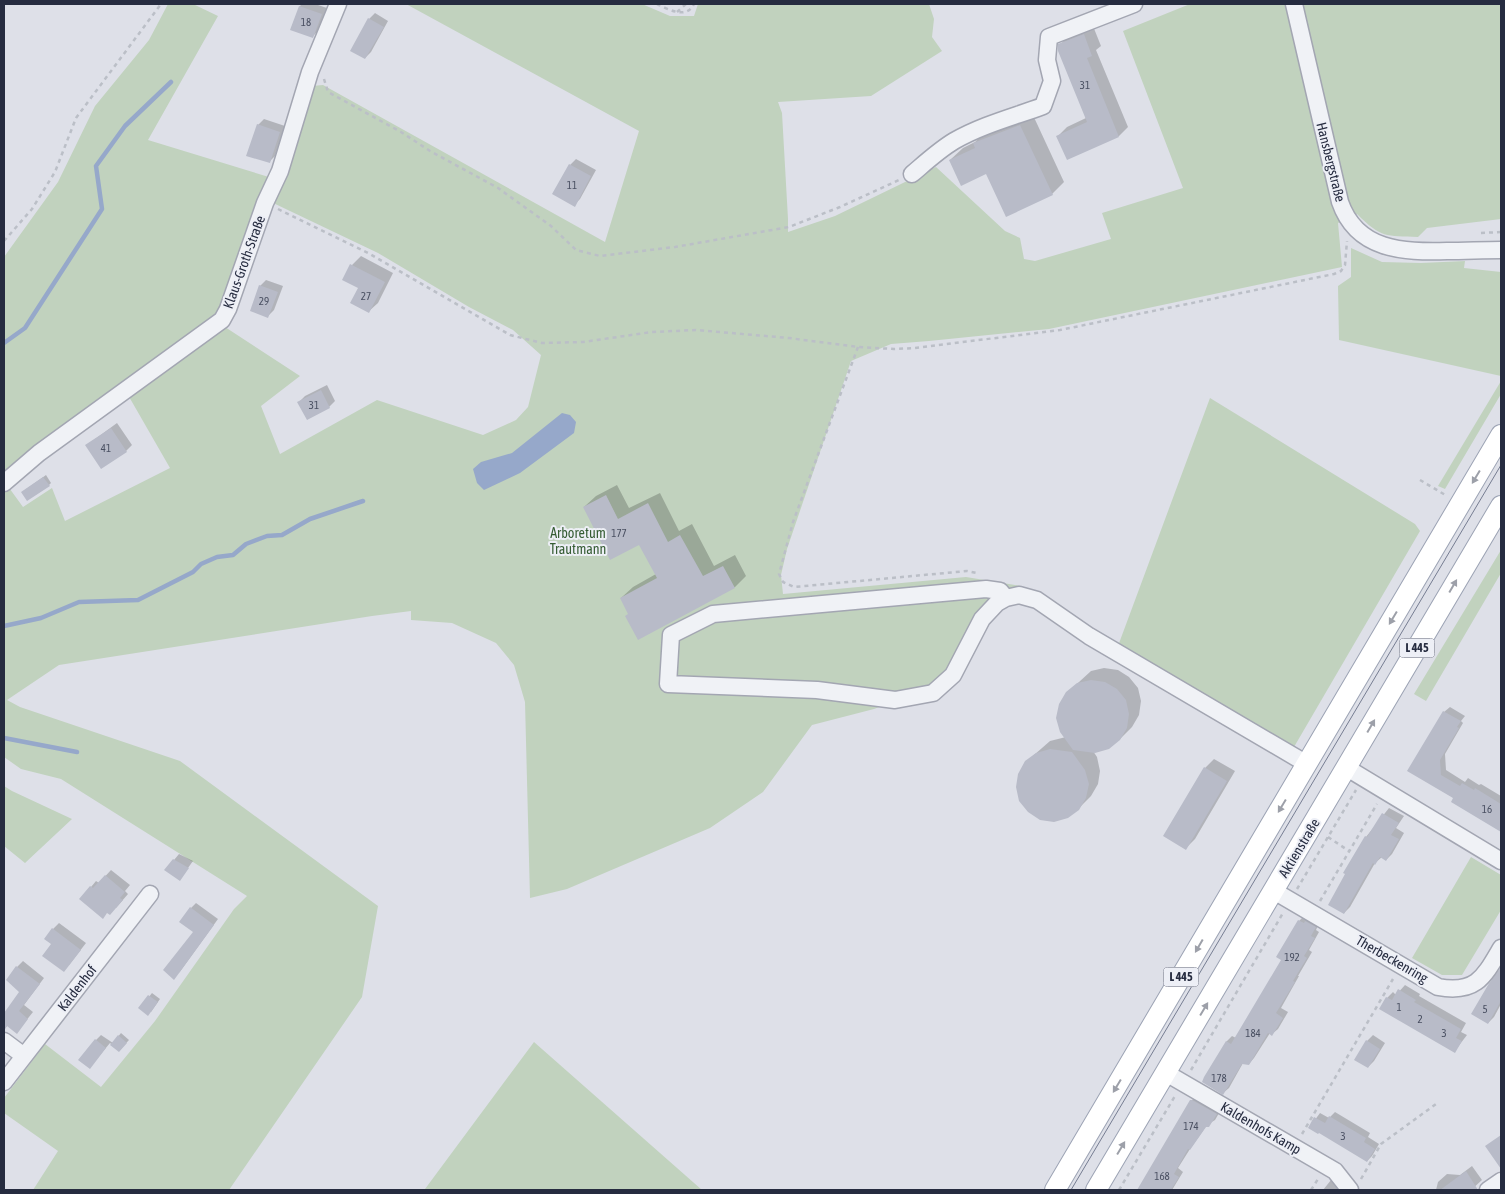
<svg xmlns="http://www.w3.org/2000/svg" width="1505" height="1194" font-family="'Asap Condensed',sans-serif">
  <rect width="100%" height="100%" fill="#dee0e8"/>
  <path fill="#c1d2be" d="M168,4H193L218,16L148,140L272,178L226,303L214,321L4,477V257L58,182L95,106L149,40Z
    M406,4H642L670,16H694L698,4H929L934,19L932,37L942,51L871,96L778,102L782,113L788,219V232L835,216L936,167L1005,231L1020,238L1024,259L1035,261L1111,239L1102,213L1183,188L1123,31L1190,4H1501V219L1427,228L1418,237C1386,236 1381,238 1357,214L1338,223L1342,267L1049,329L929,341L891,344L851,361L787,549L781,575L783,594L966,577L1021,586L991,599L952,667L930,687L874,709L812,725L763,792L710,828L567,889L530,898L525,702L514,665L496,643L452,623L411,620V611L372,616L59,665L7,700L20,707L180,761L378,906L362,997L229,1190H33L58,1151L4,1113V1098L45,1044L101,1087L155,1021L234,909L247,896L61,779L21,769L4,757V488L7,485L23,507L52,488L65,521L170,468L128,395L225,327L300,376L261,406L280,454L377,400L483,435L516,420L528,407L541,355L513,330L469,307L378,253L269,201L312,86L323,85L605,242L639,131Z
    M1351,248L1382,262L1421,263L1465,261L1464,268L1501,272V376L1339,340L1338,286L1351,277Z
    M1501,381V394L1445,489L1438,486Z
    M1210,398L1415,524L1420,531L1294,747L1127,655L1118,646Z
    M1501,550V573L1426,701L1414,694Z
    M4,786L12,791L72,819L25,863L4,846Z
    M1471,857L1501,875V910L1462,975H1442L1412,958Z
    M534,1042L702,1190H427L425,1189Z"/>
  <path fill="#96a8ca" d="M562,413L570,415L576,422L574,433L520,473L484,490L477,483L473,469L481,462L512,453Z"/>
  <path fill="#0003" d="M302,4H315L327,8L318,31L312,37L291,29L300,6Z
    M375,13L388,21L371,52L365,58L369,19Z
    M1093,26L1101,46L1096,50L1128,127L1119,136H1058L1067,127L1086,118L1060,45L1069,35Z
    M1032,113L1064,182L1052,194L950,160L963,148L975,142L986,131Z
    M264,119L285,126L275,156L269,162L258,125Z
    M576,159L596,170L580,199L574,205L570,165Z
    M361,256L393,273L378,303L368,312L352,265Z
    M266,280L283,286L274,310L268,316L260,286Z
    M327,385L335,401L329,407L307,418L299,402L305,396Z
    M117,423L132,445L126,451L87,445Z
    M46,475L51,483L49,485L25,490Z
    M617,485L629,508L660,493L679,531L692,524L714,566L735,555L746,576L735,587L638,638L629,613L621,598L633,587L656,574L640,543L584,507L596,496Z
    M1104,668L1118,670L1129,677L1138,688L1141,701L1139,715L1132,727L1119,740L1093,751L1097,757L1100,771L1098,784L1091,796L1078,809L1026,762L1050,741L1066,737L1067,693L1091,671Z
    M1450,707L1465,716L1461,721L1463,723L1445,754L1446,770L1465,782L1468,778L1479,785L1481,784L1501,796V827L1499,829L1454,798L1409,770L1444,712Z
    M1214,759L1235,771L1195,839L1186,848L1205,768Z
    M1389,808L1404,816L1396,828L1404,833L1392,854L1386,860L1382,857L1375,863L1350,907L1344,913L1345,873L1366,837Z
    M179,854L193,861L180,879L174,860Z
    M111,870L130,885L125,891L128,894L116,908L91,887L96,881L99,883Z
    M196,903L218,919L179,973L194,932L191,908Z
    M1305,915L1320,921L1316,930L1319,932L1309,950L1312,952L1298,976H1299L1281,1008L1288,1012L1278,1029L1272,1034L1270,1033L1254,1058L1249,1064L1243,1063L1229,1088L1223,1093L1204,1082L1227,1041L1232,1036L1236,1038L1283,959L1299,921Z
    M59,923L86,943L69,965L53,944V929Z
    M23,961L44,978L24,1005L33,1012L17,1032L8,1025L4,1029V1015L21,992L17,967Z
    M1501,968V1004L1494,1017L1488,1023L1489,986Z
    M1405,985L1420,994L1419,996L1466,1023L1461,1032L1467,1035L1454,1052L1387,998L1393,992L1396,995Z
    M152,993L160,999L151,1012L140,1008Z
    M121,1033L129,1040L119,1051L110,1043L95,1061L96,1040L101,1035L113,1043Z
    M1373,1035L1385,1043L1374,1061L1368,1067L1367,1041Z
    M1197,1095L1222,1108L1215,1120L1207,1125L1190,1149L1178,1168L1183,1172L1172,1190H1139L1191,1101Z
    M1335,1112L1370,1133L1368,1137L1379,1144L1372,1156L1367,1161L1319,1131L1309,1128L1320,1113L1329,1118Z
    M1472,1166L1482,1180L1471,1190H1436L1438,1182L1447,1174L1460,1175Z
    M1331,1180L1345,1189L1344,1190H1323Z"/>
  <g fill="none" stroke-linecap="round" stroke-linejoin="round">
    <path stroke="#96a8ca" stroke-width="4.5" d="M4,343L25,328L102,209L96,166L125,126L171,82
      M4,626L41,618L79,602L138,600L193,572L201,564L217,557L233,555L246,544L267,536L282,535L310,519L363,501
      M4,738L77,752"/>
  </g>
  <path fill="#b8bbc8" d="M299,6L322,14L313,38L290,30Z
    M368,18L384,27L365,59L350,51Z
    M1084,34L1092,56L1087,58L1119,137L1067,160L1056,136L1087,122L1058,51V44Z
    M257,124L280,132L270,163L246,156Z
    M1020,125L1053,195L1006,217L986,174L961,186L949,160L975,148L973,143Z
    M569,164L591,176L575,207L552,194Z
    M350,264L385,282L369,313L350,303L358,288L342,280Z
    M259,285L278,292L268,318L250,311Z
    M321,390L330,408L307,420L297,402Z
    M111,428L127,452L101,469L85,445Z
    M43,477L50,486L27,501L21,492Z
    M606,495L618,519L648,503L668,542L680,535L703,576L723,566L735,588L638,640L625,616L628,614L620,598L657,578L639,545L610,560L583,507Z
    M1091,680L1105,682L1117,689L1126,700L1129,714L1127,728L1120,740L1109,749L1095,753L1073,750L1060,732L1056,718L1059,704L1066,692L1077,683Z
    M1443,711L1461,721L1457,727L1459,728L1440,760L1441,775L1460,786L1462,783L1474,790L1475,788L1501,804V832L1451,802L1453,798L1407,771Z
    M1050,749L1072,752L1085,770L1089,784L1086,798L1079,810L1068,818L1054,822L1040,820L1028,812L1019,801L1016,787L1018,774L1025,761L1036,753Z
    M1204,767L1227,781L1186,850L1163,836Z
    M1382,813L1399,823L1391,835L1399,839L1386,861L1380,857L1375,865L1373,863L1344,914L1328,905L1345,874L1343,873L1365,836L1367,837Z
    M173,859L189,868L180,881L164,870Z
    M105,875L125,892L120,898L123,900L116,908L110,915L107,913L103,919L79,899L90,886L93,888Z
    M190,907L214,925L174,980L163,970L193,932L179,922Z
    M1298,920L1304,923L1305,921L1316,927L1311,936L1315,938L1304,956L1307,958L1293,981L1295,982L1276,1013L1283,1018L1272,1036L1268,1033L1249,1065L1242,1064L1223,1095L1202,1082L1204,1077L1226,1041L1231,1044L1281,960L1276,957Z
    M52,928L81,950L64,972L42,956L51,944L44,939Z
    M16,966L40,984L19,1011L28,1019L17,1034L7,1026L4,1031V1013L19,992L6,980Z
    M1501,967V1001L1488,1024L1471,1014L1488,985Z
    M1398,989L1416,1000L1414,1002L1461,1029L1456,1038L1462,1041L1455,1053L1379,1009L1386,997L1392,1000Z
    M148,995L158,1002L148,1016L138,1008Z
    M118,1035L127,1043L119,1052L110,1045Z
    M95,1039L106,1048L90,1069L78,1060Z
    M1366,1040L1380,1049L1368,1068L1354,1060Z
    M1190,1100H1192L1217,1114L1209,1127H1206L1190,1150L1188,1149L1174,1174L1179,1177L1171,1190H1137Z
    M1329,1116L1366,1138L1364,1142L1375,1149L1367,1162L1319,1133L1318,1134L1308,1128L1314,1117L1325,1123Z
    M1501,1135V1169L1485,1146Z
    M1466,1171L1478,1190H1440Z"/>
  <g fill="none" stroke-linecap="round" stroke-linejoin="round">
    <g stroke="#a3a6b2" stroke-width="19">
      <path id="minor" d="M1294,4L1340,202C1357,251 1403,252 1447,251C1465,251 1483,250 1501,250
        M912,174C925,163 939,150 954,141C982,125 1013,117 1043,106L1052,81L1047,60L1049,37L1134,4
        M4,483L39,453L222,320L228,309L265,203L280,171L310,72L338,4
        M1006,598L1000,591L986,589L713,614L671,635L668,684L817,690L895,700L933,693L953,675L982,619L997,603L1006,598L1019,595L1037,600L1089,636L1307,764
        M1347,768L1501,861
        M1274,891L1438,987C1476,994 1484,977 1501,948
        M4,1041L24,1056
        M1166,1073L1335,1171L1350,1190
        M4,1082L150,894
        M1488,1190L1501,1181"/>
    </g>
    <g stroke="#9ca3b4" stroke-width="22">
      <path id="major" d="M1055,1190L1501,435
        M1096,1190L1501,506"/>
    </g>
    <path stroke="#bbbfc7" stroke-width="2.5" stroke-dasharray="4 4" stroke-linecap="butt" d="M657,4C668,9 686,20 694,4
      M677,12L686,4
      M324,79L328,92L401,132L430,151L498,188L551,226L576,250L600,256L675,247L789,227L840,207L899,180
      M278,209L370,254L510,335L542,343L583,342L652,332L696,330L789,338L858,347L894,349L915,348L1060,330L1334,274L1341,271L1345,265L1347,241
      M1481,233L1501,232
      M4,241L32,209L55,172L76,118L161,4
      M858,347L793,522L779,574L783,582L794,587L967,571L977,573
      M1420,480L1447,496
      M1328,837L1349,851
      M1297,889L1356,790
      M1320,901L1377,804
      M1191,1070L1283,913
      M1302,1134L1393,979
      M1361,1179L1381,1144L1436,1104
      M1119,1190L1175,1096
      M1311,1190L1318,1179"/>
    <use href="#minor" stroke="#f0f2f6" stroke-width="16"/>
    <use href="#major" stroke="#fff" stroke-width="20"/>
    <path stroke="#767d92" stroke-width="1" d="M1071,1190L1501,465"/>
  </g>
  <defs><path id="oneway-solid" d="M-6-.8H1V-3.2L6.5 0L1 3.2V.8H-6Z" transform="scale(1.25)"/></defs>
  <g fill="#9da0a9">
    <use href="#oneway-solid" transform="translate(1476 477) rotate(121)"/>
    <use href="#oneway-solid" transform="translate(1453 586) rotate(-60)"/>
    <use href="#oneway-solid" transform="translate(1393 618) rotate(121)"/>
    <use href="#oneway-solid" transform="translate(1371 726) rotate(-60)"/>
    <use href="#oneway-solid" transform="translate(1282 806) rotate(121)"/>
    <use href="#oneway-solid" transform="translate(1199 946) rotate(120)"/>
    <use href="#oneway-solid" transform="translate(1204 1009) rotate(-59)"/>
    <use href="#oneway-solid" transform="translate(1117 1086) rotate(121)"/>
    <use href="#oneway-solid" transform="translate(1121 1148) rotate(-59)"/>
  </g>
  <g text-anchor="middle" stroke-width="4" stroke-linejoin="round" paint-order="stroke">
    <g font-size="11" fill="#4a5062">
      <text x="306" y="26">18</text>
      <text x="1085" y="89">31</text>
      <text x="572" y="189">11</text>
      <text x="366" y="300">27</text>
      <text x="264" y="305">29</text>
      <text x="314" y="409">31</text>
      <text x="106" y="452">41</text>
      <text x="619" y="537">177</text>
      <text x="1487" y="813">16</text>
      <text x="1292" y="961">192</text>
      <text x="1399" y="1011">1</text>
      <text x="1485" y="1013">5</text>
      <text x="1420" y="1023">2</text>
      <text x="1253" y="1037">184</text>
      <text x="1444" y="1037">3</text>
      <text x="1219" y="1082">178</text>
      <text x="1191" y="1130">174</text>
      <text x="1343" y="1140">3</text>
      <text x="1162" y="1180">168</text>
    </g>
    <g fill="#edeff6" stroke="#626677" stroke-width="1">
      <rect x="1399.5" y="638.5" width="35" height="19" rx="4"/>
      <rect x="1163.5" y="967.5" width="35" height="19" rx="4"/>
    </g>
    <g font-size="12" font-weight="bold" fill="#262c40">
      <text x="1417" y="652">L 445</text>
      <text x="1181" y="981">L 445</text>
    </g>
    <g font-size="14" fill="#262c40" stroke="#edeff6">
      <text transform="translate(1331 162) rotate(76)" y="5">Hansbergstraße</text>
      <text transform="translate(244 262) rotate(-70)" y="5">Klaus-Groth-Straße</text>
      <text transform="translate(1299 848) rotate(-59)" y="5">Aktienstraße</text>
      <text transform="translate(1392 959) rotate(30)" y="5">Therbeckenring</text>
      <text transform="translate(77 988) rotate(-52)" y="5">Kaldenhof</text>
      <text transform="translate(1261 1128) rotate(30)" y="5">Kaldenhofs Kamp</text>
    </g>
    <g font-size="14" fill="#355c33" stroke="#edeff6">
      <text x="578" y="538">Arboretum<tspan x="578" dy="16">Trautmann</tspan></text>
    </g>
  </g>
  <rect width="1505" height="1194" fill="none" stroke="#262c40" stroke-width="10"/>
</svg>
